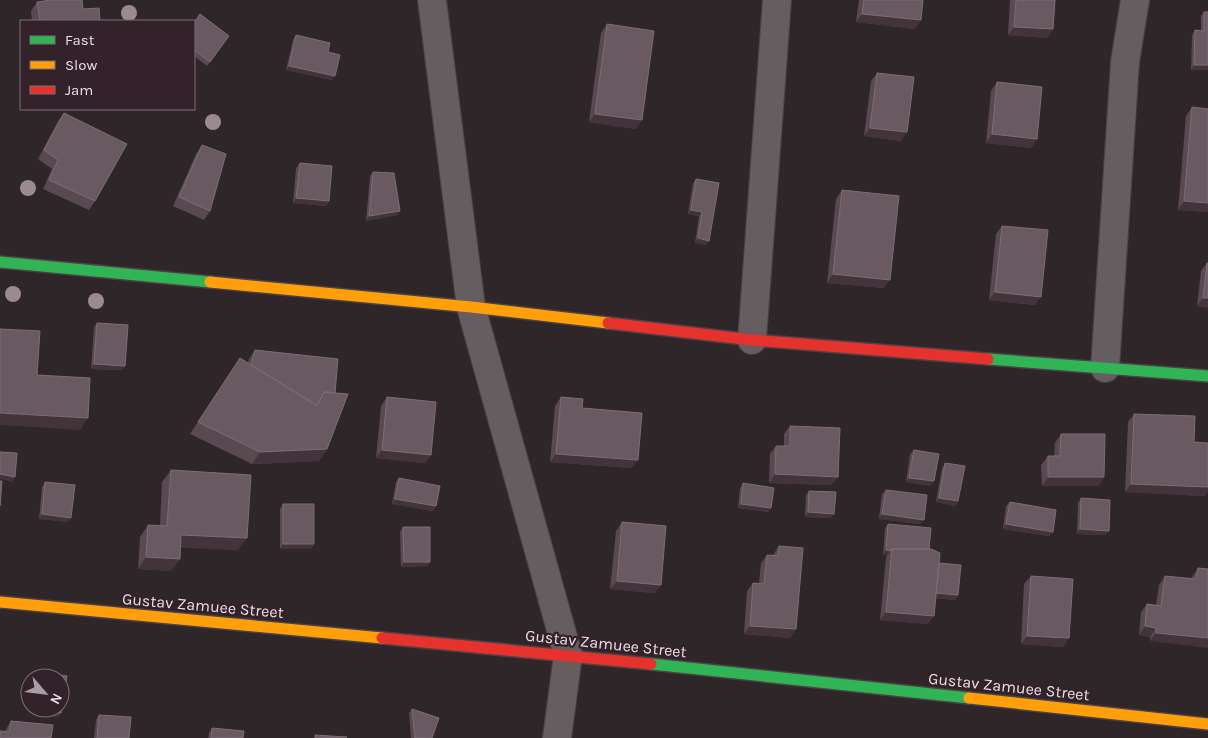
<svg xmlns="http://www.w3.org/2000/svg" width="1208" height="738" font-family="Karla,sans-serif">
  <rect width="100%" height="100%" fill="#2f262a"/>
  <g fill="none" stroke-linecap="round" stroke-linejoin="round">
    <g stroke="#494145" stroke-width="30">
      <path id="street" d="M432,0L471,307L568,655L557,738
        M752,340L777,0
        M1105,368L1125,62L1135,0"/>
    </g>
    <g stroke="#494145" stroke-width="14">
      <path id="fast" d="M0,262L210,282
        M988,359L1208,376
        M651,664L969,698"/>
    </g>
    <g stroke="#494145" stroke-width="14">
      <path id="slow" d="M210,282L471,307L608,323
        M0,602L382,638
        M969,698L1208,724"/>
    </g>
    <g stroke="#494145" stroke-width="14">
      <path id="jam" d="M608,323L752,340L988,359
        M382,638L651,664"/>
    </g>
    <use href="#street" stroke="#655d60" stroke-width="28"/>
    <use href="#fast" stroke="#30b455" stroke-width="11"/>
    <use href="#slow" stroke="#ff9f0a" stroke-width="11"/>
    <use href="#jam" stroke="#e5322d" stroke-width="11"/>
  </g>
  <g fill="#9b8b91">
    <circle cx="129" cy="13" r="8"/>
    <circle cx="213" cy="122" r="8"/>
    <circle cx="28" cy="188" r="8"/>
    <circle cx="13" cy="294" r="8"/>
    <circle cx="96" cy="301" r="8"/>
  </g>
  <path fill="#594950" d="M859,0H923L915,29L856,22Z
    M1010,0H1055L1053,29L1047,38L1008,35Z
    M37,2L100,21H32L31,11Z
    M1204,12H1208V70H1191L1192,35L1195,30L1201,31V16Z
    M194,23L229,36L207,66L194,56Z
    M607,24L636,129L589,122L601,33Z
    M296,35L328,52L332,80L286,70L293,40Z
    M877,73L901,141L864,136L871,81Z
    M997,82L1031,148L986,143L991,91Z
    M1192,107L1208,212L1178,210L1186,116Z
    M64,113L95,201L89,210L43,189L52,169L38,159L58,121Z
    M202,145L210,211L204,220L173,206L196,154Z
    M300,163L329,201L326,206L293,203L296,168Z
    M373,172L400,211L397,215L366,221L370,176Z
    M696,179L709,241L706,245L695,243L699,216L688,214L693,183Z
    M842,190L884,288L827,283L836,199Z
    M1002,226L1035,305L989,300L996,234Z
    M1207,263L1208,308L1197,306L1201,271Z
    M97,323L125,366L122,370L91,369L94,327Z
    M255,350L327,449L319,461L252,464L190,434L240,358L248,363L249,359Z
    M387,397L431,455L425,463L376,458L381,406Z
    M561,397L582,408L632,468L550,462L555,406Z
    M1134,414L1194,442L1205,496L1125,492L1128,422Z
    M790,426L838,477L831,485L769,483L770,454L776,446H784V434Z
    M1061,434L1104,477L1098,486H1042L1041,465L1048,456H1054L1055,443Z
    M914,450L931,486L906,482L910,454Z
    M945,463L958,501L955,506L936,502L942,468Z
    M171,470L238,550L180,547V559L171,571L138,569L140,537L148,525L160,526L162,482Z
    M399,478L436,506L433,511L392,504L396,482Z
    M45,482L68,522L39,519L42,487Z
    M743,483L771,508L768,512L738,508L740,488Z
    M886,490L920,524L879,519L882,494Z
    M809,491L831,518L805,517L806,495Z
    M1081,498L1109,531L1105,535L1077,534L1078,503Z
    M1010,502L1053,532L1049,536L1003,529L1006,506Z
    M283,504L314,544L311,549H280V509Z
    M622,522L661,585L654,593L610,589L616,531Z
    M888,524L929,549L939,563L958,595L955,600L936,598L928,624L880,620L886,558L887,555H883L885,528Z
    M403,527L430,562L427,566L401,567L400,532Z
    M779,546L796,629L790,638L744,634L747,591L753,583H759L761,563L767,555H773Z
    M1198,568L1208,569L1150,641V637L1139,635L1141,612L1147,604L1156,605L1159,585L1165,576L1191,579L1192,577Z
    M1031,576L1063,647L1021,644L1024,584Z
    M42,673L67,676L61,713L58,717L35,714L36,708H60V678H39Z
    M412,709L432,738H411L409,713Z
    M99,715L129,738H94L96,720Z
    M11,721L51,738L5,731Z
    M212,728L243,738H208L209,733Z"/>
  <path fill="#42343a" d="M862,14L921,20L915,29L856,22Z
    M1014,27L1053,29L1047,38L1008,35Z
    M1194,65H1208V70H1191Z
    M289,66L335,76L332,80L286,70Z
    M595,114L642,120L636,129L589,122Z
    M870,128L907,132L901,141L864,136Z
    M992,134L1037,139L1031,148L986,143Z
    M296,198L329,201L326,206L293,203Z
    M1184,201L1208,203V212L1178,210Z
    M691,210L702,212L699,216L688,214Z
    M400,211L397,215L366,221L369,216Z
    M698,238L709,241L706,245L695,243Z
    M833,274L890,280L884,288L827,283Z
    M995,292L1041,297L1035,305L989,300Z
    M1203,298H1208V308L1197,306Z
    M94,364L125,366L122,370L91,369Z
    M0,413L88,418L80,430L0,425Z
    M327,449L319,461L252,464L260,452Z
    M382,450L431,455L425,463L376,458Z
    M556,454L638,460L632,468L550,462Z
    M0,474L15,477L12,482L0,479Z
    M775,474L838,477L831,485L769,483Z
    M1048,477H1104L1098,486H1042Z
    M909,478L934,481L931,486L906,482Z
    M1131,484L1208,487V491L1205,496L1125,492Z
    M939,498L958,501L955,506L936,502Z
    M395,499L436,506L433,511L392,504Z
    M741,504L771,508L768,512L738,508Z
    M808,512L834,514L831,518L805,517Z
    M42,514L71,518L68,522L39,519Z
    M882,514L924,520L920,524L879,519Z
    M1006,524L1053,532L1049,536L1003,529Z
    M1080,529L1109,531L1105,535L1077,534Z
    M181,535L247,538L238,550L173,546Z
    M283,544H314L311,549H280Z
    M886,550L891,551L887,555H883Z
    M146,557L180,559L171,571L138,569Z
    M404,562H430L427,566L401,567Z
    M617,581L661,585L654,593L610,589Z
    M933,593L958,595L955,600L930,598Z
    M886,612L934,616L928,624L880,620Z
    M750,626L796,629L790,638L744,634Z
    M1145,626L1156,628L1150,637L1139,635Z
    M1156,633L1208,638V648L1150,641Z
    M1027,636L1069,638L1063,647L1021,644Z
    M38,710L61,713L58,717L35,714Z"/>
  <path fill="#695960" stroke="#7d6e75" d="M51,0H82L83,9L99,8L100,21H40L37,2Z
    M864,0H923L921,20L862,14Z
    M1016,0H1055L1053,29L1014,27Z
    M1204,12H1208V65H1194L1195,30L1204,31Z
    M200,14L229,36L210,62L194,50V23Z
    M607,24L654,31L642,120L595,114Z
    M296,35L330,43L328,52L340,55L335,76L289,66Z
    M877,73L914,77L907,132L870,128Z
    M997,82L1042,87L1037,139L992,134Z
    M1192,107L1208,109V203L1184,201Z
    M64,113L127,144L95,201L49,180L58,160L44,150Z
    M202,145L226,154L210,211L179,197Z
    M300,163L332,166L329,201L296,198Z
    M373,172L394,173L400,211L369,216Z
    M696,179L719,183L709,241L698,238L702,212L691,210Z
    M842,190L899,196L890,280L833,274Z
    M1002,226L1048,230L1041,297L995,292Z
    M1207,263H1208V298H1203Z
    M97,323L128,325L125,366L94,364Z
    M0,329L40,331L37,375L90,378L88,418L0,413Z
    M255,350L338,359L335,393L324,392L317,405L251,365Z
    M240,358L317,406L324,392L348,394L327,449L260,452L198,422Z
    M387,397L436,402L431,455L382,450Z
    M561,397L583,399L582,408L642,413L638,460L556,454Z
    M1134,414L1195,416L1194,442L1208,443V487L1131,484Z
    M790,426L840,428L838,477L775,474L776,446H790Z
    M1061,434H1105L1104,477H1048V456H1060Z
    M914,450L939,454L934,481L909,478Z
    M0,452L17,453L15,477L0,474Z
    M945,463L965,466L958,501L939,498Z
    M171,470L251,475L247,538L181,535L180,559L146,557L148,525L167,526Z
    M399,478L440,486L436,506L395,499Z
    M0,481H2L0,506Z
    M45,482L75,485L71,518L42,514Z
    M743,483L774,488L771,508L741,504Z
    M886,490L927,495L924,520L882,514Z
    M809,491L836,492L834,514L808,512Z
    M1081,498L1110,500L1109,531L1080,529Z
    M1010,502L1056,510L1053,532L1006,524Z
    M283,504H314V544H283Z
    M622,522L666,526L661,585L617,581Z
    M888,524L931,528L929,549H892L891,551L886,550Z
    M403,527H430V562H404Z
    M779,546L803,548L796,629L750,626L753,583L764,584L767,555L778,556Z
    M892,549H931L940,553L934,616L886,612Z
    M939,563L961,565L958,595L936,593Z
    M1198,568L1208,569V638L1156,633V628L1145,626L1147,604L1161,606L1165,576L1196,579Z
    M1031,576L1073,579L1069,638L1027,636Z
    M42,673L67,676L61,713L38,710V708H60V678H42Z
    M412,709L439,718L432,738H415Z
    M99,715L131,717L129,738H97Z
    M11,721L53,725L51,738H0V731L9,732Z
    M212,728L244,731L243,738H211Z
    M315,735L347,737L315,738Z"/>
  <g text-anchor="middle" stroke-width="4.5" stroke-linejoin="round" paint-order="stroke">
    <g font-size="16" fill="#ebdfe4" stroke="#33222a">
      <text transform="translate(203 605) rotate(5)" y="6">Gustav Zamuee Street</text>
      <text transform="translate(606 643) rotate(6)" y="6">Gustav Zamuee Street</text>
      <text transform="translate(1009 686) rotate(6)" y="6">Gustav Zamuee Street</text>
    </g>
  </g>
  <rect x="20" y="20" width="175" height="90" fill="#33222a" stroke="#7d6e74"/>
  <rect x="30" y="36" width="25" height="8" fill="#30b455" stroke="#7d6e74"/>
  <text x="65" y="45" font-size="15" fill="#ebdfe4">Fast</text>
  <rect x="30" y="61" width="25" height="8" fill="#ff9f0a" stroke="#7d6e74"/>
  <text x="65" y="70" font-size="15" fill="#ebdfe4">Slow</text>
  <rect x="30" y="86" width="25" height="8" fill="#e5322d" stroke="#7d6e74"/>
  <text x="65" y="95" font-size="15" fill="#ebdfe4">Jam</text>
  <g transform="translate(45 693) rotate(118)"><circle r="24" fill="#33222a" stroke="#7d6e74"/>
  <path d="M0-4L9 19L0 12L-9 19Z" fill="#a99ea3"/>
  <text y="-8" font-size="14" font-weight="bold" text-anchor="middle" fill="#ebdfe4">N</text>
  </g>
</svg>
